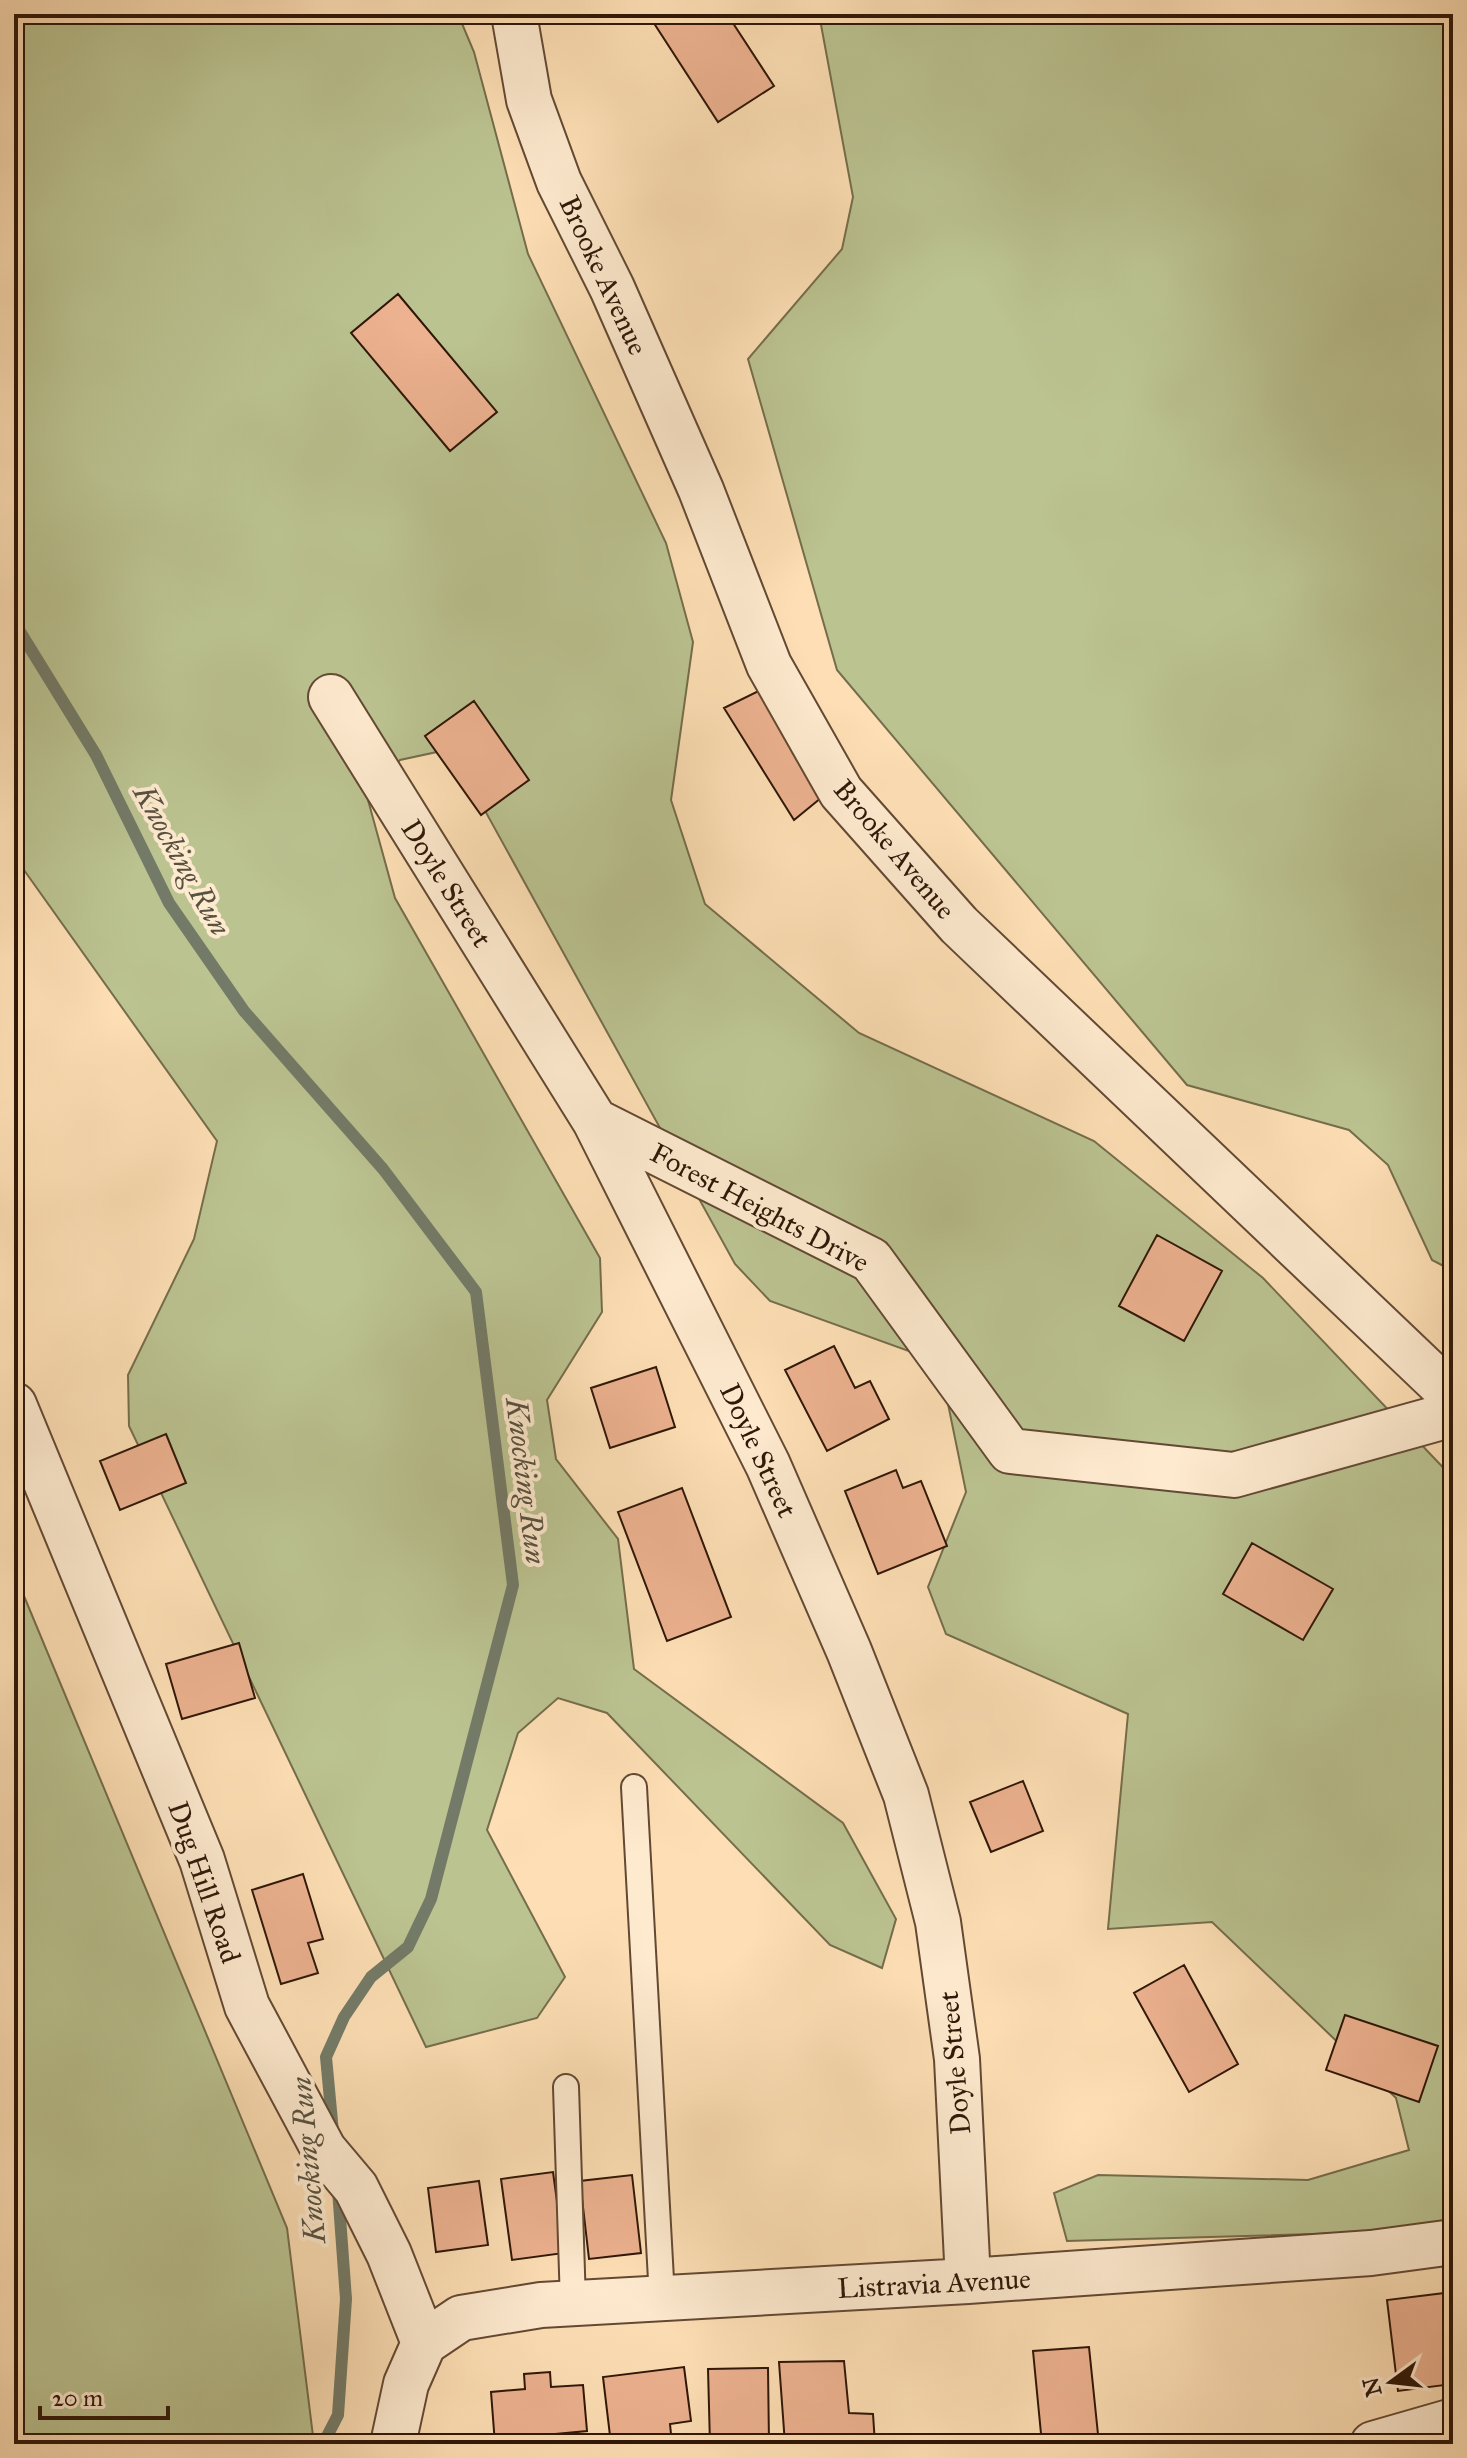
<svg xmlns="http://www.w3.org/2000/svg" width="1467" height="2458" font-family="'IM FELL Great Primer',serif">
  <rect width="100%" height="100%" fill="#fedfb5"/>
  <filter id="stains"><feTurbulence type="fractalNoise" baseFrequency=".0025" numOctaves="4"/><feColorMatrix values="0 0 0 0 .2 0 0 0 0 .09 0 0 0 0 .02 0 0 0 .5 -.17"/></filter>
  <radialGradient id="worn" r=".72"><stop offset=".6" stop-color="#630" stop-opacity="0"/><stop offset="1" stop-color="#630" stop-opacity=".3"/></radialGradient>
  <path fill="#bbc391" stroke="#756d4c" stroke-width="2" d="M14,14H458L474,52L528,254L666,543L693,642L671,800L705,904L859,1033L1094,1141L1263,1278L1453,1478V2230L1067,2241L1054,2193L1098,2175L1308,2180L1409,2150L1396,2098L1212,1922L1108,1929L1128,1714L946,1634L928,1587L966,1492L947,1399L920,1355L770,1301L735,1264L451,749L400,760L368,800L395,898L600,1258L602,1312L547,1400L556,1459L618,1539L634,1669L843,1823L896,1919L882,1968L830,1945L607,1713L558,1698L518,1733L487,1830L565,1977L537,2018L426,2047L129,1426L128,1375L194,1239L217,1141L14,856Z
    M819,14H1453V1271L1432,1260L1388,1165L1349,1130L1187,1085L837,670L748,359L842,249L853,197Z
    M14,1572L287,2228L314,2444H14Z"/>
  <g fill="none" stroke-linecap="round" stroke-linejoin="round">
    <path stroke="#737b68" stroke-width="12" d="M14,622L96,755L169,903L244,1011L383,1169L476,1292L513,1585L431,1899L408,1947L371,1977L344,2017L326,2057L333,2132
      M323,2444L338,2415L346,2299L338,2190"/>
  </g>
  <path fill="#edb290" stroke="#2f1708" stroke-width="2" d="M648,14H703L707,19L715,14H727L774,86L718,122Z
    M398,294L497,412L450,451L351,333Z
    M767,687L827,793L794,820L724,708Z
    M474,701L529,780L481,815L425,736Z
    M1157,1235L1222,1271L1184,1341L1119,1306Z
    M834,1346L855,1388L870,1381L889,1419L827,1451L785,1370Z
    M656,1367L675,1427L610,1448L591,1388Z
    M166,1434L186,1483L120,1510L100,1461Z
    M896,1470L903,1488L921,1481L947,1546L878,1574L845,1491Z
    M682,1488L731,1617L667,1641L618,1512Z
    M1252,1543L1333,1589L1303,1640L1223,1594Z
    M239,1643L255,1698L182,1719L166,1664Z
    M1023,1781L1043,1831L991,1852L970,1802Z
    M303,1874L323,1939L308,1943L318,1973L281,1984L252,1890Z
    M1184,1965L1238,2064L1189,2092L1134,1993Z
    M1345,2015L1438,2046L1419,2102L1326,2070Z
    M553,2172L564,2253L512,2260L501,2179Z
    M632,2175L641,2253L589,2259L580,2181Z
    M479,2181L488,2245L436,2252L428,2188Z
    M1453,2292V2328H1450L1453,2384L1398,2391L1387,2300Z
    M1089,2347L1099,2444H1042L1033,2351Z
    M844,2361L849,2413L873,2414L875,2444H785L779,2362Z
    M684,2367L691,2421L670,2424L672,2444H611L603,2377Z
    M768,2368L769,2444H710L708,2369Z
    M550,2372L551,2387L583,2385L587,2431L535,2436L536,2444H495L491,2392L525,2389L524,2374Z"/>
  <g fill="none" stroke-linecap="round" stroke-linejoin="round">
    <g stroke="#634933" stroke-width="28">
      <path id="lane" d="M634,1787L662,2298
        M566,2087L573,2303"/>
    </g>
    <g stroke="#634933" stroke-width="48">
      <path id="street" d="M514,14L529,100L559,182L612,288L701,490L769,665L841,792L959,925L1453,1396
        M331,697L595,1121L768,1465L849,1651L906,1795L938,1922L957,2059L968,2281
        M595,1121L871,1260L1010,1451L1234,1475L1453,1414
        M14,1405L202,1860L247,2006L324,2150L356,2188L389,2254L424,2343
        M424,2343L461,2318L541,2305L968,2281L1371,2253L1453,2242
        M393,2444L406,2384L424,2343
        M1373,2444L1453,2421"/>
    </g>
    <use href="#lane" stroke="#feeacf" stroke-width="24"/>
    <use href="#street" stroke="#feeacf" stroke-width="44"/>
  </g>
  <g text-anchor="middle" stroke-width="8" stroke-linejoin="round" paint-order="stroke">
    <g font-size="28" fill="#2f1708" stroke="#feeacf">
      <text transform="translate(604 275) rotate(65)" y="10">Brooke Avenue</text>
      <text transform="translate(895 849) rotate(50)" y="10">Brooke Avenue</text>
      <text transform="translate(447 883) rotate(58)" y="10">Doyle Street</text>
      <text transform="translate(760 1207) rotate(28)" y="10">Forest Heights Drive</text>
      <text transform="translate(759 1450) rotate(65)" y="10">Doyle Street</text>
      <text transform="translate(205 1882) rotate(71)" y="10">Dug Hill Road</text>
      <text transform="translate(954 2063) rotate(-95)" y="10">Doyle Street</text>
      <text transform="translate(934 2283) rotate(-3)" y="10">Listravia Avenue</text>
    </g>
    <g font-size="30" font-style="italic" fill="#575140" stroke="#feeacf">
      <text transform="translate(182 860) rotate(61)" y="10">Knocking Run</text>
      <text transform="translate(526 1481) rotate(83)" y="10">Knocking Run</text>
      <text transform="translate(308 2160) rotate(-95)" y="10">Knocking Run</text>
    </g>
  </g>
  <rect width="1467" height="2458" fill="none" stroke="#fedfb5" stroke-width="48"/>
  <rect x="16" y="16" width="1435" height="2426" fill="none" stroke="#2f1708" stroke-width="4"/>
  <rect x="24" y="24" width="1419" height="2410" fill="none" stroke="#2f1708" stroke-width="2"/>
  <g transform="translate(1391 2382) rotate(255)" stroke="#feeacf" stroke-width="6" paint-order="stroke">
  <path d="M0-6L14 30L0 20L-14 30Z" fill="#2f1708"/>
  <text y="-12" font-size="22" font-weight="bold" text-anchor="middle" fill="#2f1708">N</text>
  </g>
  <path d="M40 2406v12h128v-12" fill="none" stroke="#2f1708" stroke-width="4"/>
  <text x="52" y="2406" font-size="24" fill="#2f1708" stroke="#feeacf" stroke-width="6" paint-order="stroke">20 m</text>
  <rect width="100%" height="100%" filter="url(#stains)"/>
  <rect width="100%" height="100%" fill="url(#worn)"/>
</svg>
